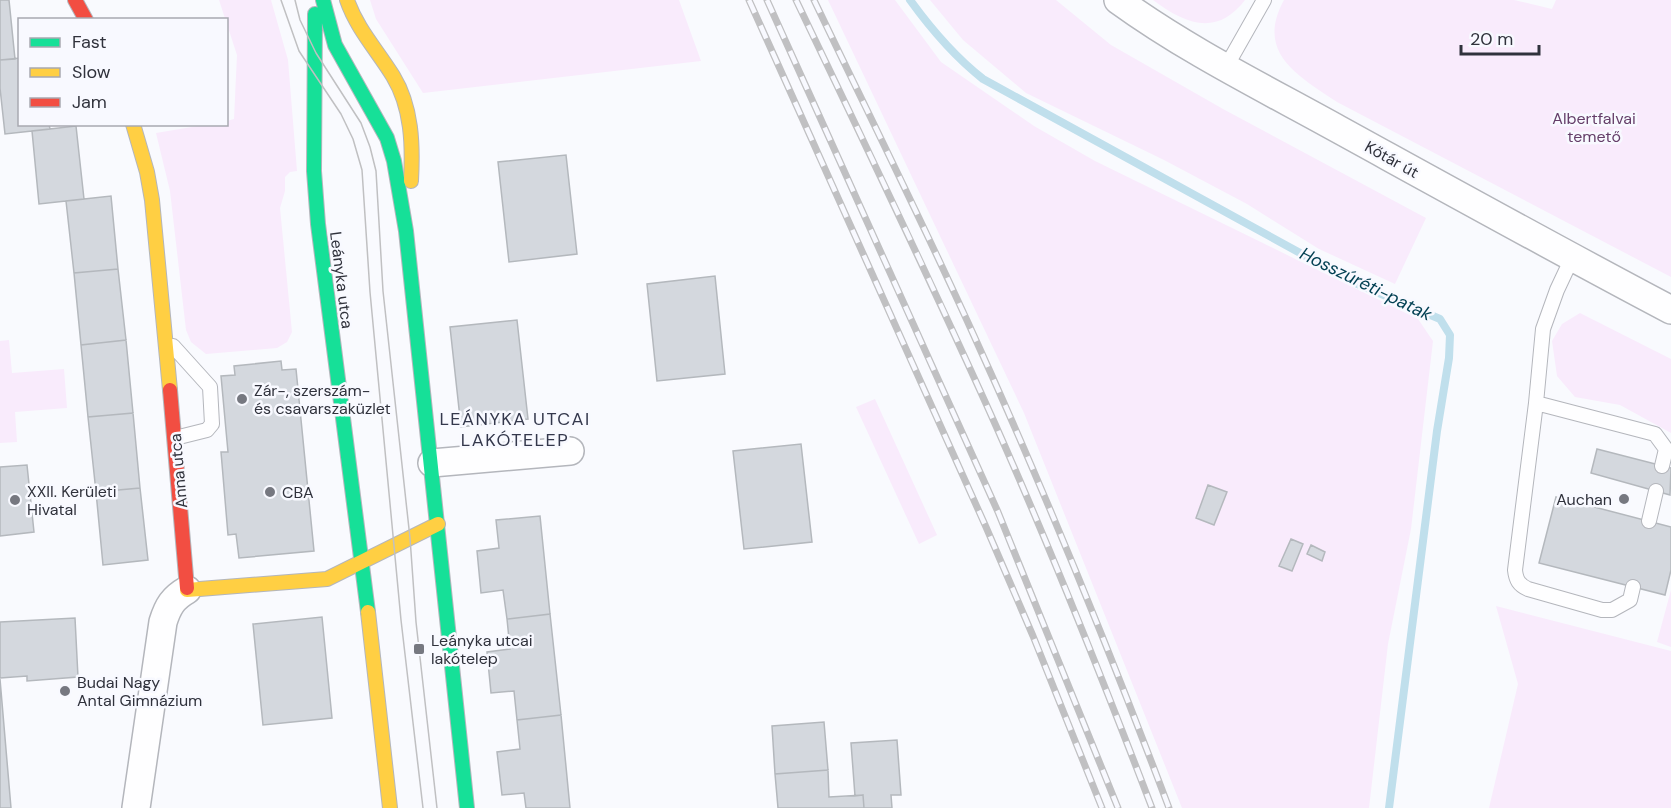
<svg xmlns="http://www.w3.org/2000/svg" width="1671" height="808" font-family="'DM Sans',sans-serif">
  <rect width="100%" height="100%" fill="#f9fafe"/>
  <path fill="#f9ebfc" d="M219,0H271L288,60L297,171L290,172L285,177V191L280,208L292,332L287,342L277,348L206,354L191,342L186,330L170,191L156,133L204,125L226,124L227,121L234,119L237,55Z
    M370,0H679L701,61L423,93L376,19Z
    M828,0H895L941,62L1034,126L1095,161L1418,319L1433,341L1411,529L1388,644L1369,808H1182L1024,413Z
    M930,0H1056L1111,45L1223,109L1426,218L1395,284L1319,249L1247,204L1164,160L1026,93L963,40Z
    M1153,0H1245C1217,37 1185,24 1153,0Z
    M1284,0H1514L1552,9L1556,0H1671V277L1337,102C1298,76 1255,53 1284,0Z
    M1580,313L1671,359V433L1620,405L1575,397L1557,376L1552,341L1562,324Z
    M9,340L12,373L64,369L67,408L15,412L17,442L0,443V341Z
    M875,399L937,535L919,544L856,407Z
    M1671,590V647L1657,642Z
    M1496,606L1671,651V808H1489L1518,684Z"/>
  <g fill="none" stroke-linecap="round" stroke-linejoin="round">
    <path stroke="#c0dfec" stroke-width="8" d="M910,0C931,29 955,57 983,79L1353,282L1440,319L1450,335L1449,358L1437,431L1389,808"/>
  </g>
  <path fill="#d4d8de" stroke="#b4b8bd" stroke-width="1.5" d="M0,0H9L15,59L0,60Z
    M20,58V124H49L50,129L5,134L0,88V60Z
    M76,126L84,199L39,204L32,131Z
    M566,155L577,254L509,262L498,162Z
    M111,196L118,269L74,273L66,201Z
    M118,269L126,340L81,345L74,273Z
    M715,276L725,374L657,381L647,284Z
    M517,320L528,419L461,427L450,327Z
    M126,340L133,413L88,417L81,345Z
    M281,361L282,370L296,369L314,551L239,558L236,534L228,535L221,452H228L221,376L235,375L234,366Z
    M133,413L140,488L96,492L88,417Z
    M801,444L812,542L744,549L733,451Z
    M1597,449L1671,468L1670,495L1591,473Z
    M27,465L34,532L0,536V467Z
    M1208,485L1227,492L1214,525L1196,518Z
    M140,488L148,560L103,565L96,492Z
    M1556,497L1671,527V570L1665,595L1539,563Z
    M540,516L550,614L507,619L503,590L481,593L477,551L499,548L496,520Z
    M1291,539L1303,544L1292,571L1279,566Z
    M1311,545L1325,552L1322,561L1307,554Z
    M550,614L561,715L517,720L514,691L491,693L487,652L510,649L507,619Z
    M322,617L332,718L263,725L253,624Z
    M75,618L78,677L27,681V676L0,678V622Z
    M0,679L11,808H0Z
    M561,715L570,808H526L524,793L502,795L497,752L520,749L517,720Z
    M824,722L828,770L775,774L772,726Z
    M897,740L901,795H891L892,808H864L863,795L855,796L851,743Z
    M828,770L829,797L863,795L864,808H778L775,774Z"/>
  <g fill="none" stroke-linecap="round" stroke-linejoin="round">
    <g stroke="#b4b6bc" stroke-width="16">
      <path id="lane" d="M1226,67L1264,0
        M173,346L210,387L212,424L207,430L175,438
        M1536,403L1543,329L1557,290L1572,258
        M1649,521L1656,491
        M1633,587L1630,600L1612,610H1602L1528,589C1519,585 1516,580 1515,570L1536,403L1655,434L1666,449L1662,466"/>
    </g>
    <g stroke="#b4b6bc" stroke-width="30">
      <path id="street" d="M1118,0C1187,50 1264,88 1338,129C1449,190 1559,251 1671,310
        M432,463L570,451
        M136,808L163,622C168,606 173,598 187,590"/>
    </g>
    <g stroke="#b4b6bc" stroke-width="16">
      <path id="fast" d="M323,0L335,45L387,138L394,161L406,231L467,808
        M315,14L314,171L318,224L368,612"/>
    </g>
    <g stroke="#b4b6bc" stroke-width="16">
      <path id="slow" d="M347,0C357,29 377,50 393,76C412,107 413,145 411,181
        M133,124L147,172L152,200L170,390
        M187,588V590L327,579L438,524
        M368,612L390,808"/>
    </g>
    <g stroke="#b4b6bc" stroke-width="16">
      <path id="jam" d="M75,0L86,20
        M170,390L187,588"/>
    </g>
    <use href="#lane" stroke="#fefeff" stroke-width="14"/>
    <use href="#street" stroke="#fefeff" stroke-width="27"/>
    <use href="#fast" stroke="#16e098" stroke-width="14"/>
    <use href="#slow" stroke="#ffcf43" stroke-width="14"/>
    <use href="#jam" stroke="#f24e42" stroke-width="14"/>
    <path stroke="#c0c0c2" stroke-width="1.5" d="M281,0L299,51L341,114L353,139L362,170L370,292L401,620L423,808
      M295,0L300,20L316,53L361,123L370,147L376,171L383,291L410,538L416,622L437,808"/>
    <g stroke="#c0c0c2" stroke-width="7">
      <path id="rail" d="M749,0L986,527L1033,636L1102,808
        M767,0L998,512L1118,808
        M796,0C864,142 932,283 996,426C1052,552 1103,680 1152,808
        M814,0C866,109 920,217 970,327C1042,485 1108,646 1169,808"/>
    </g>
    <use href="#rail" stroke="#f8f9ff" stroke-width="4.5" stroke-dasharray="14" stroke-linecap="butt"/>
  </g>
  <g fill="#767880" stroke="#f8f9ff" stroke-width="2">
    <circle cx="242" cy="399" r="6"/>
    <circle cx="270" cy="492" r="6"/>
    <circle cx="1624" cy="499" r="6"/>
    <circle cx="15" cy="500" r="6"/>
    <rect x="413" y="643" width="12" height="12" rx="3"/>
    <circle cx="65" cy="691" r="6"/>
  </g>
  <g text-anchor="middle" stroke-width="5" stroke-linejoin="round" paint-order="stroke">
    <g font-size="16" fill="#653e69" stroke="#f8f9ff">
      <text x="1594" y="124">Albertfalvai<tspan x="1594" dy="18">temető</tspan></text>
    </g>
    <g font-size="16" fill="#30323c" stroke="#f8f9ff">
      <text transform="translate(1392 159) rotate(29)" y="6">Kőtár út</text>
      <text transform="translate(342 280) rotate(83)" y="6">Leányka utca</text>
      <text transform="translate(178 471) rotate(-95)" y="6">Anna utca</text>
    </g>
    <g font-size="16" fill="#30323c" stroke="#f8f9ff" text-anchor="start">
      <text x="254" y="396">Zár-, szerszám-<tspan x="254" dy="18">és csavarszaküzlet</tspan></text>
      <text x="27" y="497">XXII. Kerületi<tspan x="27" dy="18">Hivatal</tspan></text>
      <text x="282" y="498">CBA</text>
      <text x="1612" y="505" text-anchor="end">Auchan</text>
      <text x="431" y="646">Leányka utcai<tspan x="431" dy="18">lakótelep</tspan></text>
      <text x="77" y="688">Budai Nagy<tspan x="77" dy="18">Antal Gimnázium</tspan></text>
    </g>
    <g font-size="18" font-style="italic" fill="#003f52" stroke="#f8f9ff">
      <text transform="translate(1366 284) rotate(26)" y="6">Hosszúréti-patak</text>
    </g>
    <g font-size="18" letter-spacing="1.5" fill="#34384c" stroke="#f8f9ff">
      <text x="515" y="425">LEÁNYKA UTCAI<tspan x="515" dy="21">LAKÓTELEP</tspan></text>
    </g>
  </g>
  <rect x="18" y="18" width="210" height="108" fill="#f8f9ff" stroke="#a8a9b1" stroke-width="1.5"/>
  <rect x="30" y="38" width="30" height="9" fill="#16e098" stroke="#a8a9b1" stroke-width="1.5"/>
  <text x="72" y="48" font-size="18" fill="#30323c">Fast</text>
  <rect x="30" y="68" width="30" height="9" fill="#ffcf43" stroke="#a8a9b1" stroke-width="1.5"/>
  <text x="72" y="78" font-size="18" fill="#30323c">Slow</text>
  <rect x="30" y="98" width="30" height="9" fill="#f24e42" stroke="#a8a9b1" stroke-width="1.5"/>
  <text x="72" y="108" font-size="18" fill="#30323c">Jam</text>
  <path d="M1461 45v9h78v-9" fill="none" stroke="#30323c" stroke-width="3"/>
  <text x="1470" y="45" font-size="18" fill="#30323c" stroke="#f8f9ff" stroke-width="4.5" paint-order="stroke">20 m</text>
</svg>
